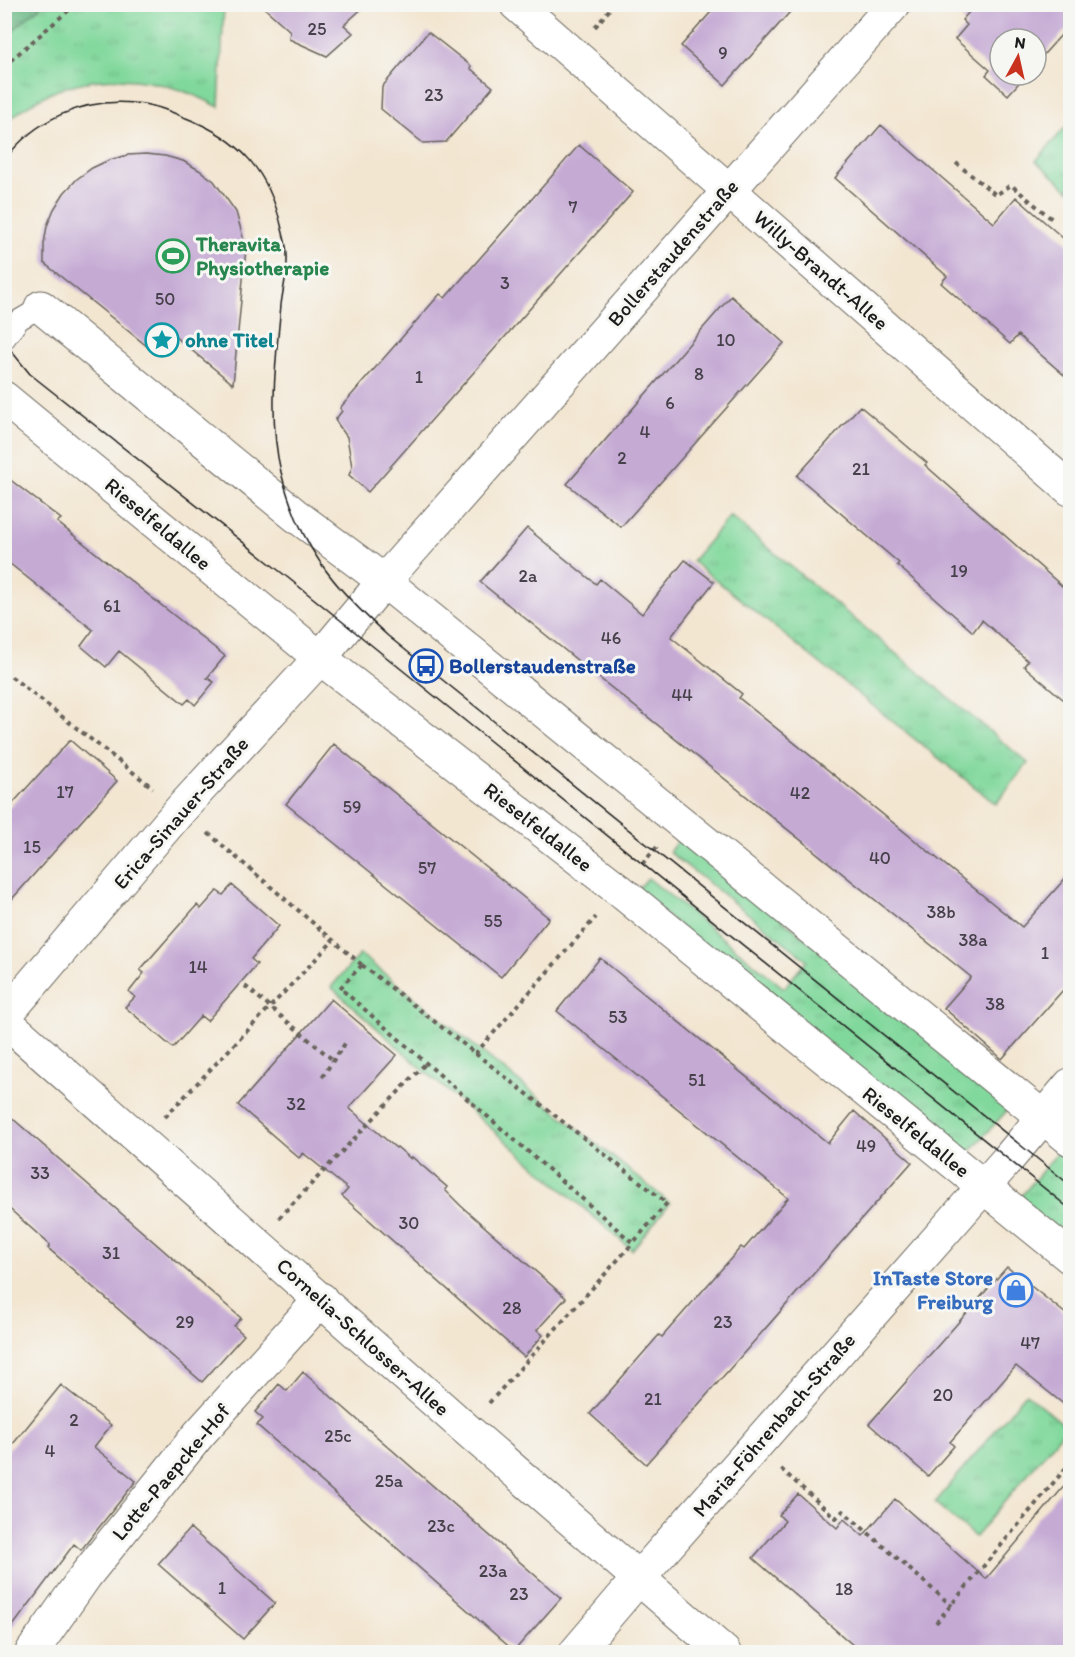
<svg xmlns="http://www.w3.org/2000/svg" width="1075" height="1657" font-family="Itim,sans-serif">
  <defs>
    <pattern id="grass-tufts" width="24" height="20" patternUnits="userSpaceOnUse" patternTransform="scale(1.5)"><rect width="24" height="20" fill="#81d89c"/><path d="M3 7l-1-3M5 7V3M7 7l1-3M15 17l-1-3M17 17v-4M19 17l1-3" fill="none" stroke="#6fb986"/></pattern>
    <pattern id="forest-crowns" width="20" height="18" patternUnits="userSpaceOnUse" patternTransform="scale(1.5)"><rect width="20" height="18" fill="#68b884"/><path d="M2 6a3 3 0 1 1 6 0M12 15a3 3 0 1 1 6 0" fill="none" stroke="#55956b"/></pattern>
  </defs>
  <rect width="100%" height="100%" fill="#f6f6f2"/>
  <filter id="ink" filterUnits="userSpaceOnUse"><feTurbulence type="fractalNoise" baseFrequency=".0167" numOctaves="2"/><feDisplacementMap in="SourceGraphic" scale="12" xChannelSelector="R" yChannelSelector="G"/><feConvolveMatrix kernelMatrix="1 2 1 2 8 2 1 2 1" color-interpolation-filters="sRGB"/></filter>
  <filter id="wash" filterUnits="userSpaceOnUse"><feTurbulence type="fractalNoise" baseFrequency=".008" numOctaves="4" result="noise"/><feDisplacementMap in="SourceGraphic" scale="24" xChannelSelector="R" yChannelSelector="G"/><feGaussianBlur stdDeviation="1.35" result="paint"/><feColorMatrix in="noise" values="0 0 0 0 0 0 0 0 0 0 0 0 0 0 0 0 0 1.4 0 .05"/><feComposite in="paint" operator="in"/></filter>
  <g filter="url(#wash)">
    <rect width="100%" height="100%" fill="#f3e6d1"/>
    <path fill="url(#grass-tufts)" stroke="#4e7a5c" stroke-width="1.5" d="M5,5H224L219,107C158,74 85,66 26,107C19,112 11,117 5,124Z
      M1070,122V191L1036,161Z
      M730,516L1028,763L996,804L692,561Z
      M680,837L1012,1105L965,1157L636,891L648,878L784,988L807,960L669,852Z
      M360,954L670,1203L632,1250L421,1068L331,987Z
      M1063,1146L1070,1152V1242L1018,1200Z
      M1026,1393L1067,1427L975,1537L935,1503Z"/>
    <path fill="url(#forest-crowns)" stroke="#426a50" stroke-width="1.5" d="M5,4H42V5L5,37Z"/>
    <g id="blocks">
      <path fill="#c5aad4" d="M260,4H367L344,25L353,33L327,56L289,39L290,31Z
        M718,4H797L725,85L681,46Z
        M976,4H1071V24L1036,63V39H1000V75H1026L1008,95L986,75L990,70L955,39L967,25L962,20Z
        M428,32L471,66L470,68L493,87L446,142L423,143L381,109L382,87Z
        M881,125L994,223L1016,197L1071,245V381L1018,335L1010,344L941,283L947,276L835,178Z
        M579,145L633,192L368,492L349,475L352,467L347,437L335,420L342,411L340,408L440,294L445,298Z
        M146,154L165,156L183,161L199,170L214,181L236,212L246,248L233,384L168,331L158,355L44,263V244L47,226L54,209L64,193L77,179L92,168L109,160L128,155Z
        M731,296L784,343L621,527L567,484Z
        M860,406L927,463L925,465L1071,594V706L1024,666L1028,661L982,620L973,632L897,565L899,563L797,476Z
        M4,475L61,519L57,522L225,656L207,678L214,682L195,705L189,699L184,704L119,651L106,667L81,646L93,630L4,559Z
        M527,528L596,584L600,579L642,614L685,560L714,582L671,637L742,694L739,698L1022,927L1071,872V981L1002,1059L944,1008L971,977L480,582Z
        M70,740L117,781L4,908V813Z
        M334,744L549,918L501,977L286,804Z
        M232,885L279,926L251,959L257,964L207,1021L201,1016L173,1048L125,1007L135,997L129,992L144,973L140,970L197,905L201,909L217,891L223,895Z
        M600,958L828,1143L854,1111L912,1162L646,1464L590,1414L659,1335L662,1337L741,1247L744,1249L788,1198L557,1011Z
        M331,999L397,1055L349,1108L396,1148L397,1147L411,1159L412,1157L447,1187L445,1190L461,1206L566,1298L537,1330L543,1335L524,1357L342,1196L348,1189L303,1153L299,1158L238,1105Z
        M4,1111L241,1318L234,1326L244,1335L202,1382L48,1248L50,1245L4,1204Z
        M1007,1267L1071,1318V1410L1016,1366L950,1442L954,1446L928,1476L869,1424Z
        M303,1372L561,1598L514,1651L257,1425L263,1419L255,1412L279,1384L287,1391Z
        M61,1385L111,1425L94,1447L136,1481L81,1550L74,1544L4,1638V1455Z
        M1071,1478V1653H862L753,1558L785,1521L779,1515L798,1494L837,1528L844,1519L863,1536L895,1499L986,1579Z
        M190,1528L275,1603L243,1639L158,1564Z"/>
    </g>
  </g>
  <g filter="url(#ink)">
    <use href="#blocks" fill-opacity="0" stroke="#67635b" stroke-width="1.5"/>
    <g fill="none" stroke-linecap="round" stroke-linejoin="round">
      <g stroke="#67635b" stroke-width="22">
        <path id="service" d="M4,340L19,320L41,307"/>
      </g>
      <g stroke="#67635b" stroke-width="35">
        <path id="minor" d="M516,4L1070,489
          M41,307L295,515L384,581L1070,1139
          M4,398L320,658L619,890L1070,1257
          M4,1017L181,809L320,658L384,581L894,4
          M4,1020L466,1429L724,1652
          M32,1652L86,1575L199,1434L321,1299
          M576,1652L638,1579L1008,1159L1070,1085"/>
      </g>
      <path stroke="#67635b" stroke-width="4" stroke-dasharray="4.5 4.5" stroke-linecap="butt" d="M595,27L614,4
        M4,66L76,4
        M956,163L996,195L1011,185L1052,219
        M4,671L153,788
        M208,833L362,965
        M642,864L657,847
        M362,965L667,1203L633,1243L340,988Z
        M245,986L333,1060
        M475,1054L596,917
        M322,1077L346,1042
        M165,1117L333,941
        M279,1218L425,1064
        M489,1403L633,1243
        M781,1469L836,1518L843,1511L952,1606
        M936,1623L1070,1463"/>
      <use href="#service" stroke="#fff" stroke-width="20"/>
      <use href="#minor" stroke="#fff" stroke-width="33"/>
      <path stroke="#1c1c1c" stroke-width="1.5" d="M4,161C34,119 84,98 134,103C153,104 169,111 186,118C240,139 269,171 282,229C284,237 287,247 287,255C288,271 283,288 281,305C276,359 268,418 281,472C299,545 333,587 388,636L1070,1185
        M4,342L30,374L287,577L1070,1209"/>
    </g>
  </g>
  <defs>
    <g id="stadium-ring" transform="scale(1.725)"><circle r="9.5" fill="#f6f6f2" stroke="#2e9e5b" stroke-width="1.5"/><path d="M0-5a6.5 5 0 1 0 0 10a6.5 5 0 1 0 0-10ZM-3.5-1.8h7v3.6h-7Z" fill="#2e9e5b"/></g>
    <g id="sight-ring" transform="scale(1.725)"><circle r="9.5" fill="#f6f6f2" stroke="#0f9aa8" stroke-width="1.5"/><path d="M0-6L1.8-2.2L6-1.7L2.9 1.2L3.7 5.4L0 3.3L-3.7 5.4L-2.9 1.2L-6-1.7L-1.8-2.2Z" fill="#0f9aa8"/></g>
    <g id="bus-ring" transform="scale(1.725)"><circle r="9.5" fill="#f6f6f2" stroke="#1a4fb4" stroke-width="1.5"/><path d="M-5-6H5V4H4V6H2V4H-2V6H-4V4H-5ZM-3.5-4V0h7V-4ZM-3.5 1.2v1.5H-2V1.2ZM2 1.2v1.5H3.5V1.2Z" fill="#1a4fb4"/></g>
    <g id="shop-ring" transform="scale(1.725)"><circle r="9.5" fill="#f6f6f2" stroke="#3f7fe0" stroke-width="1.5"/><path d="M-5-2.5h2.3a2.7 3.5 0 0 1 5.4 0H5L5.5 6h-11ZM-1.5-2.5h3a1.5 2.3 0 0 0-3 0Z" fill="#3f7fe0"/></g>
  </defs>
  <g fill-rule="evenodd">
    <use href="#stadium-ring" x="173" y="256"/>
    <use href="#sight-ring" x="162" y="340"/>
    <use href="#bus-ring" x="426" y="666"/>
    <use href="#shop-ring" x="1016" y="1290"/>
  </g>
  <g text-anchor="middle" stroke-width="6" stroke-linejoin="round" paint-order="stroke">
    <g font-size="18" fill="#46404a">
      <text x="317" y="35">25</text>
      <text x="723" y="59">9</text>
      <text x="434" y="101">23</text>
      <text x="573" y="213">7</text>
      <text x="505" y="289">3</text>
      <text x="165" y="305">50</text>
      <text x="726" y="346">10</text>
      <text x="699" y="380">8</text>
      <text x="419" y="383">1</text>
      <text x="670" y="409">6</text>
      <text x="645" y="438">4</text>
      <text x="622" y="464">2</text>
      <text x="861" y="475">21</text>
      <text x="959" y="577">19</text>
      <text x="528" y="582">2a</text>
      <text x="112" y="612">61</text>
      <text x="611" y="644">46</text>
      <text x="682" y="701">44</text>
      <text x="65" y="798">17</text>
      <text x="800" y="799">42</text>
      <text x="352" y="813">59</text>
      <text x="32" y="853">15</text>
      <text x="880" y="864">40</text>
      <text x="427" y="874">57</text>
      <text x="941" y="918">38b</text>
      <text x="493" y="927">55</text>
      <text x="973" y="946">38a</text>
      <text x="1045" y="959">1</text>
      <text x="198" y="973">14</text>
      <text x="995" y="1010">38</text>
      <text x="618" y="1023">53</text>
      <text x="697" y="1086">51</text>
      <text x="296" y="1110">32</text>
      <text x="866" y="1152">49</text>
      <text x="40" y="1179">33</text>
      <text x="409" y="1229">30</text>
      <text x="111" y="1259">31</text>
      <text x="512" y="1314">28</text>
      <text x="185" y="1328">29</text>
      <text x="723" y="1328">23</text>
      <text x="1030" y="1349">47</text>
      <text x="943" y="1401">20</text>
      <text x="653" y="1405">21</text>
      <text x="74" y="1426">2</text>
      <text x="338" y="1442">25c</text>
      <text x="50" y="1457">4</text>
      <text x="389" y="1487">25a</text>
      <text x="441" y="1532">23c</text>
      <text x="493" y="1577">23a</text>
      <text x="222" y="1594">1</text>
      <text x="844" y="1595">18</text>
      <text x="519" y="1600">23</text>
    </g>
    <g font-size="21" font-weight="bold" fill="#27864d" stroke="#f6f6f2" text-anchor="start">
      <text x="196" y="251">Theravita<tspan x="196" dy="24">Physiotherapie</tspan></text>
    </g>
    <g font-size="21" fill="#1c1c1c" stroke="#f6f6f2">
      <text transform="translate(673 253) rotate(-49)" y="7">Bollerstaudenstraße</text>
      <text transform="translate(821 270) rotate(41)" y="7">Willy-Brandt-Allee</text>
      <text transform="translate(158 524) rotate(40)" y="7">Rieselfeldallee</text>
      <text transform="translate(181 813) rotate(-49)" y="7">Erica-Sinauer-Straße</text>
      <text transform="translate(538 827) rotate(38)" y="7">Rieselfeldallee</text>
      <text transform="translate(916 1132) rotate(39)" y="7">Rieselfeldallee</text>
      <text transform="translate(363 1337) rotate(42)" y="7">Cornelia-Schlosser-Allee</text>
      <text transform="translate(774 1425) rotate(-49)" y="7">Maria-Föhrenbach-Straße</text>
      <text transform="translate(171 1472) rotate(-50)" y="7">Lotte-Paepcke-Hof</text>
    </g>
    <g font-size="21" font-weight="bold" fill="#0d838f" stroke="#f6f6f2" text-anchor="start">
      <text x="185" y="347">ohne Titel</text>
    </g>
    <g font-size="21" font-weight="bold" fill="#164399" stroke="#f6f6f2" text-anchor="start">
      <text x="449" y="673">Bollerstaudenstraße</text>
    </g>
    <g font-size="21" font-weight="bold" fill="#366cbe" stroke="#f6f6f2" text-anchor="end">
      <text x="993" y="1285">InTaste Store<tspan x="993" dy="24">Freiburg</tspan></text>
    </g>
  </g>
  <rect width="1075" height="1657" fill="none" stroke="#f6f6f2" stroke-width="24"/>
  <g transform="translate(1018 57) rotate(8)"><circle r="28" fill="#f6f6f2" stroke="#9f9f9c" stroke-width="1.5"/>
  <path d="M0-4.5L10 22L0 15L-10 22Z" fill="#c8321e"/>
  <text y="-9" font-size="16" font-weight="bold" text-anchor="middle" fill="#1c1c1c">N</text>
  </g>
</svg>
